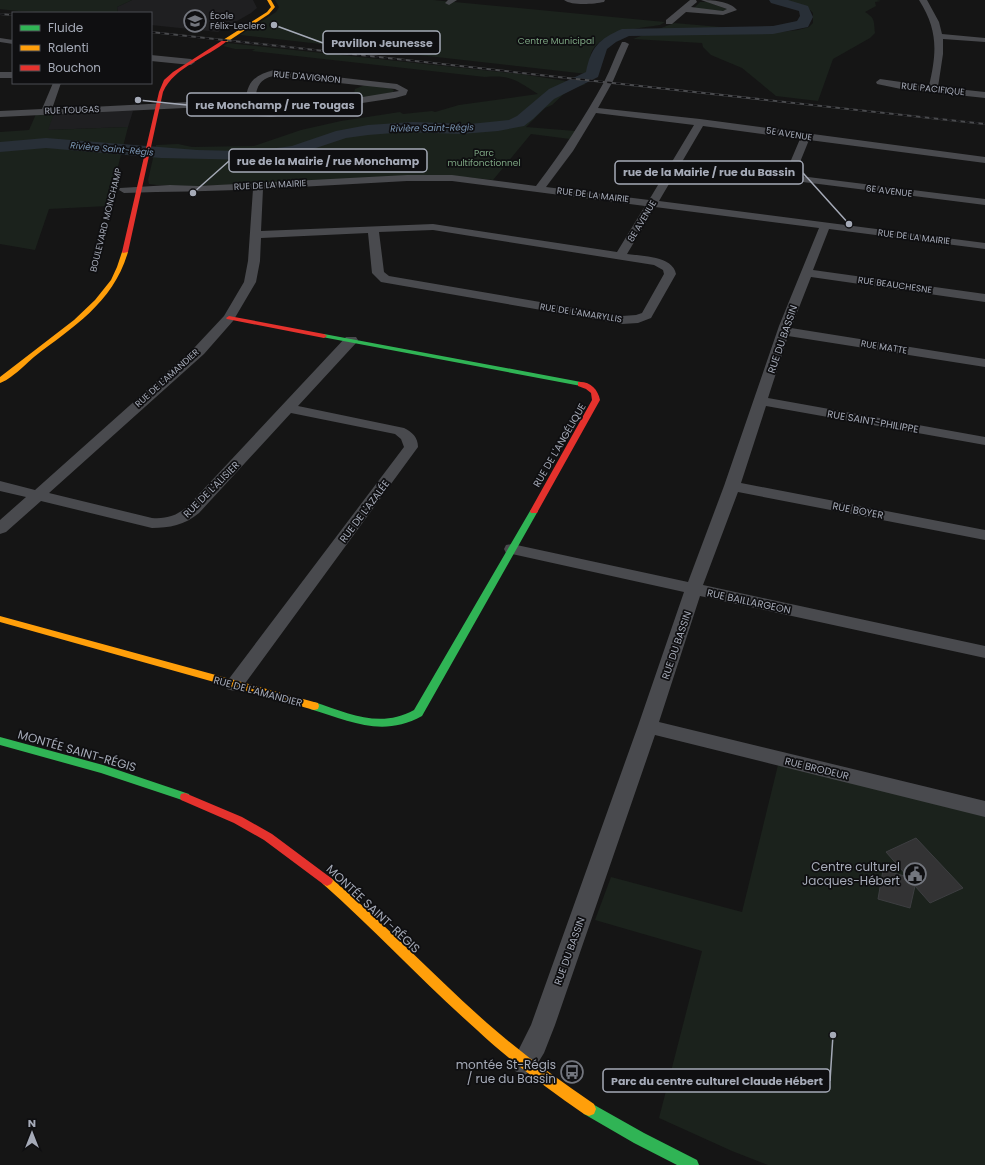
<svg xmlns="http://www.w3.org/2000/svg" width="985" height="1165" font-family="Poppins,sans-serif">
  <rect width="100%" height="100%" fill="#151515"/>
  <path fill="#1f1f21" d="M132,0H253L257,8L251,13L218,32L151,25V13H118L117,7Z
    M131,110L133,111L128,127L47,130L54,113Z"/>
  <path fill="#1b221c" d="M0,0H132L117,7L118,13C79,13 39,14 0,9Z
    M275,0H433L665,22L660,25C641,28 602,31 592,51C588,58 592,67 587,74L240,35L276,12L279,7Z
    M769,0H877L881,1L875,2L876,6L865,12C875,18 874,21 875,33L870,38L833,59L818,101L776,96L742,68L711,55L703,47L702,43L633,39L674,23L780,32L798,30L809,27L813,23V13C803,1 796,7 784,5C779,4 774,1 769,0Z
    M700,2H708L729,10L721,11L694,8Z
    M228,43L520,74L586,84L568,90L552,105L545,108L526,127L575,131L570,139L531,134L493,180L466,177L195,186L156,185L149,184L148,180L156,145L178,144L192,147L254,146L301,130L341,121L400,112L403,114L432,111L435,112L459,105L538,94C516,80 511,75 485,77L252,51L255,49H235L223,46Z
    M365,85L389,88L394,90L393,92L365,98L355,96L354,93L355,89Z
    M54,113L48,130L128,127L108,206L49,209L35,250L0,244V132L29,130L36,114Z
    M778,765L985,816V1165H768L732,1151L659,1118L702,951L595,920L611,877L742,912Z"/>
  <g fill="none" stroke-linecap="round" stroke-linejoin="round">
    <path fill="#282f37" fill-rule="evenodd" d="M769,0H788L808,6L813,17L808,27L773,34L629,36L616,42L607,49L598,77L554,99L533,119L524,126L498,131L461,134L406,132L368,135L346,138L295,155L255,160L161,158L46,148L0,152V142L46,138L197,150L240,151L269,149L292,146L336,131L368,125L413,122L470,124L509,120L517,116L549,89L586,72C591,47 599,39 622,29L773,26L797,21L800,16L799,11L771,3Z"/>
  </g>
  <path fill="#333334" stroke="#3d3e41" d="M916,838L963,888L930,903L915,886L910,908L878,899L883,870L908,877L886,852Z"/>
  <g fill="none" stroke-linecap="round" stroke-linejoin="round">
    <path fill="#494a4e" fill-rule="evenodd" d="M448,0H457L449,5L445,3Z
      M564,0H605L604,2C594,4 572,6 564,0Z
      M690,0H696L697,2L691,7L723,11L727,9L701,0C712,0 730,1 737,10L723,15L686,12L672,24H666V20Z
      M919,0H927L939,22L942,34L985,38V42L943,39V54L938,87L985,92V98L901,89L877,84L876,82L880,79L929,86C937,52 938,30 919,0Z
      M0,38L13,40V44L0,42Z
      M622,42H625L629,44L613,81L598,108L700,119L985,157V163L809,140L796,172L797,175L800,176L985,199V205L795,181L789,179L786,172L800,139L703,126L659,201L985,243V249L829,229L813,270L985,294V302L811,277L791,328L985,359V367L788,336L768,398L985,437V445L766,406L741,483L985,530V540L738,492L703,585L985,646V658L700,596L659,722L985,801V817L655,735L555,1025L544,1053L533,1071L524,1075L515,1071L512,1063L531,1025L638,726L684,592L512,554L506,553L504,549L506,545L512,544L688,582L724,486L779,326L819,228L655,207L627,254C642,256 673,256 676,274L651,318L638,323L622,324L381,282L372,273L368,233L261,238L260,261L256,282L233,321L204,354L49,493L152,518C166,519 176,516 187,507L346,337H356L358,340L356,343L298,406L404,428C412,432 418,437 418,447L241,689L234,691L227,689L225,684L404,447L401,439L395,434L291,413L199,513C185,525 169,528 152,528L41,501L6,532L0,534V520L26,497L0,491V481L35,490L194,348L224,316L244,282L248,261L253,189C210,192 167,191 124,193L119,190L120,188L170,185L198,186L407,175H452L536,186C562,152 584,118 604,82C611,69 615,55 622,42ZM596,113L694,125L649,200L546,187L573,151ZM407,181H452L645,206L617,252L433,224L261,231L263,189ZM433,230L654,265L663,270L664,274L642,313L636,315L622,316L389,276L384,272L379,232Z
      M151,55L191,59L195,62L191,65L151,61Z
      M274,70L397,84L408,90L406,95L395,98L271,117L257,116L248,111L246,105L0,117V111L42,109L53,83H61L52,109L246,99C247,81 257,74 274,70ZM274,76L395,89L399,91L278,111L263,112L256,108C255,93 256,79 274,76Z
      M0,72H13V78H0Z"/>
    <path fill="#30b455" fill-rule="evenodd" d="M324,334L581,382L585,384L581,386L322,337V335Z
      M534,508L538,511L422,716C382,738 350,721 310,709L309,706L310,703L314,702C348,713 380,729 414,710L530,511Z
      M0,737L103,765L189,794L190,797L189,800L185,801L101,773L0,745Z
      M589,1102L644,1133L697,1160L699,1165H677L634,1143L584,1114L582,1109L584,1104Z"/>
    <path fill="#ff9f0a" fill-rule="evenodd" d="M267,0H271L275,7L269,14L227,42H223V40L267,12L271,7Z
      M125,250L128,252C113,303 74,326 34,357C25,365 10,380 0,383V377L74,320L95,300L111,280L117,267L122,252Z
      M0,616L314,702L318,703L319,706L318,709L314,710L0,622Z
      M327,876L331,878C385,924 434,976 487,1023C521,1053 557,1079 594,1104L596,1109L594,1114L589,1116L584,1114C547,1088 510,1061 477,1030C424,983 376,931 323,884L321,881L323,878Z"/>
    <path fill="#e5322d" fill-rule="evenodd" d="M223,40L227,41C207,58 175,66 163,92L128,252L123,253L122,252L159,92L164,80L173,72Z
      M229,316L324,334L327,336L324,338L227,319L226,318Z
      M578,382C590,381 598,389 600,400L538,511L537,513H531L530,511L592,400L591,393L586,389L578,386Z
      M185,793L242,817L272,834L331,878L333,881L331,884L327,886L323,884L264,840L234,823L181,800L180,797L181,794Z"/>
    <g stroke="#494a4d" stroke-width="2">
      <path id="rail" d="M0,14L13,15
        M151,32L985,124"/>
    </g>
    <use href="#rail" stroke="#0f0f11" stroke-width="1.5" stroke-dasharray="4.5" stroke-linecap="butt"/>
  </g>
  <defs>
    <g id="school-ring" transform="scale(1.15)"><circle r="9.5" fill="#0f0f11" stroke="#73767e" stroke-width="1.5"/><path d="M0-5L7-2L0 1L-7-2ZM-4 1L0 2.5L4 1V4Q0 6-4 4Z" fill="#73767e"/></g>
    <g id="civic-ring" transform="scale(1.15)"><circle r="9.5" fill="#0f0f11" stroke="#73767e" stroke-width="1.5"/><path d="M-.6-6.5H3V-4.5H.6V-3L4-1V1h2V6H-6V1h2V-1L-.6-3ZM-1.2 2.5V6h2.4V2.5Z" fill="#73767e"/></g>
    <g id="bus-ring" transform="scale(1.15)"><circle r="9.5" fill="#0f0f11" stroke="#73767e" stroke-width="1.5"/><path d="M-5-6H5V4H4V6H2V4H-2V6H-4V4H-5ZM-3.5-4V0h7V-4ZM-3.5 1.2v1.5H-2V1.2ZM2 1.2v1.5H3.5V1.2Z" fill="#73767e"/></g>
  </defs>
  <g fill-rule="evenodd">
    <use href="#school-ring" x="195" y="21"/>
    <use href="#civic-ring" x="915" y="874"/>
    <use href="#bus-ring" x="572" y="1072"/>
  </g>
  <g text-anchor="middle" stroke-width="3.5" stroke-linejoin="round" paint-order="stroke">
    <g font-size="9" fill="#a5aab7" stroke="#0f0f11" text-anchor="start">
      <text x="210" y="19">École<tspan x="210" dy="10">Félix-Leclerc</tspan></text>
    </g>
    <g font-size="9" fill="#7ba380" stroke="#0f0f11">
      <text x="556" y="44">Centre Municipal</text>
      <text x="484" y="156">Parc<tspan x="484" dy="10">multifonctionnel</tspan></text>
    </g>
    <g font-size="9" fill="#a5aab7" stroke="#0f0f11">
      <text transform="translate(307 77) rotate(5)" y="3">RUE D'AVIGNON</text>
      <text transform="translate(933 89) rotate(6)" y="3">RUE PACIFIQUE</text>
      <text transform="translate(72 110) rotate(-2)" y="3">RUE TOUGAS</text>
      <text transform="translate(789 134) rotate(9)" y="3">5E AVENUE</text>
      <text transform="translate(270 185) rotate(-3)" y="3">RUE DE LA MAIRIE</text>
      <text transform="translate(889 191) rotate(7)" y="3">6E AVENUE</text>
      <text transform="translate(593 195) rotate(7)" y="3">RUE DE LA MAIRIE</text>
      <text transform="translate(106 220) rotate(-76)" y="3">BOULEVARD MONCHAMP</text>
      <text transform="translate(642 221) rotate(-59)" y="3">8E AVENUE</text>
      <text transform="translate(914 237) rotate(7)" y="3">RUE DE LA MAIRIE</text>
      <text transform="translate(895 285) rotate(8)" y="3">RUE BEAUCHESNE</text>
      <text transform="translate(581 313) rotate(9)" y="3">RUE DE L'AMARYLLIS</text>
      <text transform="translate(884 347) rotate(9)" y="3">RUE MATTE</text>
      <text transform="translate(167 378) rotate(-42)" y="3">RUE DE L'AMANDIER</text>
    </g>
    <g font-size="9" font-style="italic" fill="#7b96b4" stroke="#0f0f11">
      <text transform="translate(432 128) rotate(-1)" y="3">Rivière Saint-Régis</text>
      <text transform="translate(112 149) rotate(5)" y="3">Rivière Saint-Régis</text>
    </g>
    <g font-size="10" fill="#a5aab7" stroke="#0f0f11">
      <text transform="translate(782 339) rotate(-71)" y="4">RUE DU BASSIN</text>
      <text transform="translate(873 421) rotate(10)" y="4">RUE SAINT-PHILIPPE</text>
      <text transform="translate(559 445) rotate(-60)" y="4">RUE DE L'ANGÉLIQUE</text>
      <text transform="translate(211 489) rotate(-45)" y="4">RUE DE L'ALISIER</text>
      <text transform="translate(858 510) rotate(11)" y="4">RUE BOYER</text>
      <text transform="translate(364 511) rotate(-53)" y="4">RUE DE L'AZALÉE</text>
      <text transform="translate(749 601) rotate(12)" y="4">RUE BAILLARGEON</text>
      <text transform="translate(676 645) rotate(-71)" y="4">RUE DU BASSIN</text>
      <text transform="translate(258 691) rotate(15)" y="4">RUE DE L'AMANDIER</text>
      <text transform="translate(817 768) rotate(14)" y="4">RUE BRODEUR</text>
      <text transform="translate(569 951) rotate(-70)" y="4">RUE DU BASSIN</text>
    </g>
    <g font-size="12" fill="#a5aab7" stroke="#0f0f11">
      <text transform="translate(77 751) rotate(16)" y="4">MONTÉE SAINT-RÉGIS</text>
      <text transform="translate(373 909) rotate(43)" y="4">MONTÉE SAINT-RÉGIS</text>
    </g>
    <g font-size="12" fill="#a5aab7" stroke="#0f0f11" text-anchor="end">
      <text x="900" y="871">Centre culturel<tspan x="900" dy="14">Jacques-Hébert</tspan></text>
      <text x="556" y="1069">montée St-Régis<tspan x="556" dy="14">/ rue du Bassin</tspan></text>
    </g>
  </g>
  <path fill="none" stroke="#a5aab7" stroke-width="1.5" d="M274 25L323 43M138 100L187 105M193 193L229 161M849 224L803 173M833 1035L830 1081"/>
  <g fill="#a5aab7" stroke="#0f0f11" stroke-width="1.5">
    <circle cx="274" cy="25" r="4"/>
    <circle cx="138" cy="100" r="4"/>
    <circle cx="193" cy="193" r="4"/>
    <circle cx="849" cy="224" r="4"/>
    <circle cx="833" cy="1035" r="4"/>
  </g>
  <g fill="#0f0f11" stroke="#a5aab7" stroke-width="1.5">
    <rect x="323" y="31" width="117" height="23" rx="4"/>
    <rect x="187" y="93" width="175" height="23" rx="4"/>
    <rect x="229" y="149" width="198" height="23" rx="4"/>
    <rect x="615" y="161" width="188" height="23" rx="4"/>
    <rect x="603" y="1069" width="227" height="23" rx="4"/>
  </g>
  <g font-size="11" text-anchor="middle" font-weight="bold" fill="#a5aab7">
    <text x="382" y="47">Pavillon Jeunesse</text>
    <text x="275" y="109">rue Monchamp / rue Tougas</text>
    <text x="328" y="165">rue de la Mairie / rue Monchamp</text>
    <text x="709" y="176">rue de la Mairie / rue du Bassin</text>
    <text x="717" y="1085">Parc du centre culturel Claude Hébert</text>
  </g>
  <rect x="12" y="12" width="140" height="72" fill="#0f0f11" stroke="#4b4d53"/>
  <rect x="20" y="25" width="20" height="6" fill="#30b455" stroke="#4b4d53"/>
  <text x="48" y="32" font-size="12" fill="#a5aab7">Fluide</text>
  <rect x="20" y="45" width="20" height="6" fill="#ff9f0a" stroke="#4b4d53"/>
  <text x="48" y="52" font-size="12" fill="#a5aab7">Ralenti</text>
  <rect x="20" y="65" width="20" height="6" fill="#e5322d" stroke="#4b4d53"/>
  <text x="48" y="72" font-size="12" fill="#a5aab7">Bouchon</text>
  <g transform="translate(32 1133)" stroke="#0f0f11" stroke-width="3" paint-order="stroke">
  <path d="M0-3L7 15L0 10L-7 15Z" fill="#a5aab7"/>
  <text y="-6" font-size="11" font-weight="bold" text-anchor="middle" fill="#a5aab7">N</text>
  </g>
</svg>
